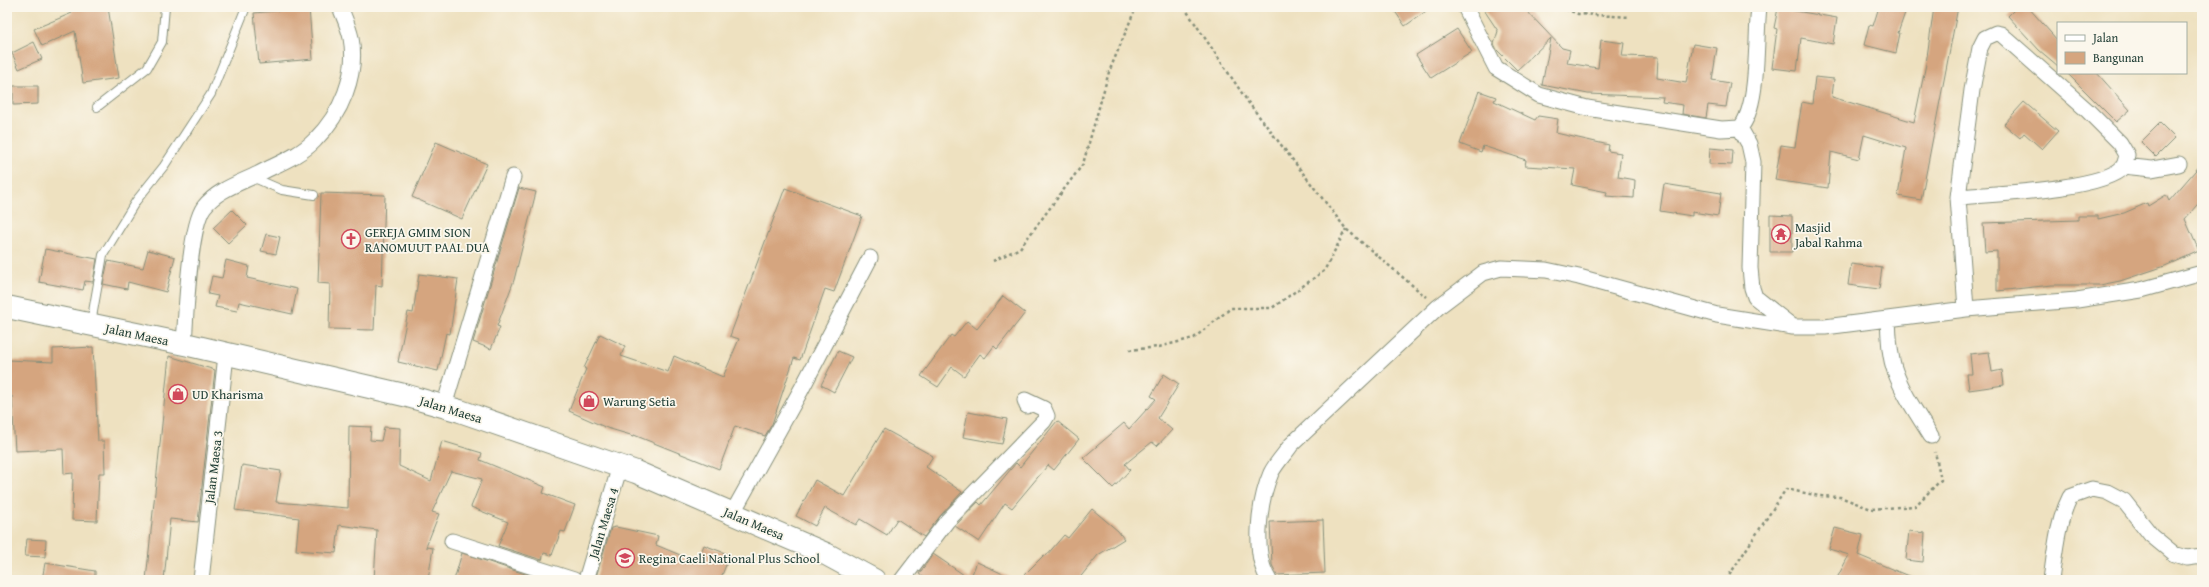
<svg xmlns="http://www.w3.org/2000/svg" width="2209" height="587" font-family="'Gentium Book Plus',serif">
  <rect width="100%" height="100%" fill="#fbf7ec"/>
  <filter id="ink" filterUnits="userSpaceOnUse"><feTurbulence type="fractalNoise" baseFrequency=".025" numOctaves="2"/><feDisplacementMap in="SourceGraphic" scale="8" xChannelSelector="R" yChannelSelector="G"/><feConvolveMatrix kernelMatrix="1 2 1 2 8 2 1 2 1" color-interpolation-filters="sRGB"/></filter>
  <filter id="wash" filterUnits="userSpaceOnUse"><feTurbulence type="fractalNoise" baseFrequency=".012" numOctaves="4" result="noise"/><feDisplacementMap in="SourceGraphic" scale="16" xChannelSelector="R" yChannelSelector="G"/><feGaussianBlur stdDeviation="0.9" result="paint"/><feColorMatrix in="noise" values="0 0 0 0 0 0 0 0 0 0 0 0 0 0 0 0 0 1.4 0 .05"/><feComposite in="paint" operator="in"/></filter>
  <g filter="url(#wash)">
    <rect width="100%" height="100%" fill="#eee1c0"/>
    <g id="blocks">
      <path fill="#d5a57f" d="M71,7H108L119,78L83,83L75,31L42,46L34,29L72,13Z
        M1392,7H1432L1405,26Z
        M1482,7H1523L1562,48L1570,50L1567,63L1598,68L1601,40L1624,43L1622,56L1658,57L1657,78L1686,83L1693,44L1717,48L1712,80L1730,83L1726,107L1708,105L1706,118L1682,114L1683,105L1662,102L1663,97L1588,94L1542,85L1551,38L1517,70L1497,50L1494,44L1498,31Z
        M1879,7H1907L1898,33H1900L1896,53L1864,45L1869,25L1873,26Z
        M1934,7H1958L1921,200L1898,196L1906,148L1864,135L1859,159L1831,152L1828,188L1775,180L1781,145L1795,147L1802,102L1812,104L1815,77L1834,79L1832,97L1914,122L1926,64Z
        M2017,7H2028L2058,41V66L2039,50L2008,16Z
        M309,8L313,59L259,64L254,13Z
        M1778,8L1837,18L1833,44L1801,38L1797,71L1772,68L1777,29L1774,28Z
        M1457,29L1472,52L1431,78L1416,55Z
        M34,42L42,59L19,69L12,53Z
        M2067,73H2097L2130,110L2116,122Z
        M13,86H38V104L13,105Z
        M1479,91L1496,97L1494,101L1535,120L1538,116L1558,119L1556,133L1609,145L1608,151L1621,153L1618,177L1635,180L1634,198L1606,196L1607,192L1572,185L1575,169L1525,166L1526,160L1483,146L1481,152L1460,144Z
        M2024,102L2058,131L2042,149L2024,133L2020,138L2004,124Z
        M2160,123L2175,138L2156,157L2141,142Z
        M436,142L487,164L462,219L412,197Z
        M1710,148L1733,150L1732,165L1709,164Z
        M2202,163V199L2185,219L2199,251L2165,266L2120,281L2100,285H2052L1997,291V251L1985,252L1983,223L2078,220V216H2098V219L2124,213L2147,203L2148,206L2166,195L2169,201Z
        M1664,184L1721,193L1718,216L1692,212V216L1660,211Z
        M519,188L536,192L514,280L497,326L500,327L491,349L473,342Z
        M785,188L862,216L834,292L825,289L800,360L794,358L772,424L765,436L735,426L719,469L634,435V436L607,428L569,411L586,369L584,368L600,334L625,346L621,356L668,372L674,356L723,377L739,339L730,336Z
        M321,193L385,195L382,286L376,285L374,330L329,329L330,284L318,283Z
        M232,210L247,225L228,243L213,228Z
        M1770,215L1792,216V252H1770Z
        M266,234L280,237L276,254L261,251Z
        M45,249L97,259L93,282L85,281L83,290L39,282Z
        M148,250L175,257L166,292L128,282L127,289L103,284L108,261L143,268Z
        M226,260L249,266L247,278L297,289L292,314L239,302L237,311L215,307L218,296L208,294L212,276L222,278Z
        M1851,264L1882,268L1879,289L1848,285Z
        M419,274L458,279L450,334L446,333L438,371L398,362L408,312L413,313Z
        M1003,296L1025,313L997,349L994,346L985,358L980,354L964,376L952,367L938,387L921,376L951,335L954,337L967,321L977,329Z
        M93,347L98,441H104L105,473H99L97,521L72,520L73,473L64,474L63,449L15,451L12,396L7,395V360L53,362V349Z
        M838,351L852,357L834,392L821,385Z
        M1989,352L1992,372L2002,370L2004,385L1969,390L1967,374H1972L1970,354Z
        M169,356L215,370L198,522L170,519L164,580H146Z
        M1164,374L1179,384L1158,418L1172,430L1157,446L1152,442L1125,464L1130,470L1113,488L1083,458L1124,423L1129,429L1156,399L1151,396Z
        M968,412L1007,419L1002,444L963,437Z
        M1057,421L1079,439L1054,470L1048,465L1012,508L1005,503L979,542L955,526L978,502L981,505L1016,463L1020,467Z
        M349,426L371,427L370,440L381,441L384,427L400,428L399,466L431,481L442,441L482,453L480,460L545,487L543,493L575,505L565,532L561,531L552,555L544,553L542,560L498,546L508,522L471,507L482,479L451,471L432,512L439,514L426,547L433,548L428,580H374L377,530L339,525L336,553L296,550L299,518L235,510L242,465L281,471L276,502L348,508Z
        M884,429L933,456L926,467L962,492L941,515L924,537L897,519L887,535L860,519L856,525L825,508L815,526L796,516L815,480L844,496Z
        M1092,509L1118,531L1124,539L1098,555L1078,580H1019L1044,555L1046,556L1064,535L1068,538Z
        M1323,520L1325,573L1277,575L1272,565L1270,522Z
        M616,527L658,536L656,545L697,562L704,545L730,555L720,580H595L611,528Z
        M1835,528L1863,535L1858,555L1918,580H1836L1849,555L1829,549Z
        M1909,531L1925,533L1923,562L1906,560Z
        M27,539L46,540L45,557L25,556Z
        M462,553L537,578L536,580H454Z
        M933,554L970,579L977,562L1016,580H928L919,574Z
        M45,563L95,571V580H42Z"/>
    </g>
  </g>
  <g filter="url(#ink)">
    <use href="#blocks" fill-opacity="0" stroke="#868f7a" stroke-width="1"/>
    <g fill="none" stroke-linecap="round" stroke-linejoin="round">
      <g stroke="#868f7a" stroke-width="10">
        <path id="lane" d="M97,107L147,68L162,42L165,7
          M252,177L282,190L314,195
          M91,323L103,255L136,201L164,166L211,94L246,7"/>
      </g>
      <g stroke="#868f7a" stroke-width="17">
        <path id="street" d="M1465,7L1496,68L1539,95L1587,108L1721,129L1740,128C1760,105 1755,38 1759,7
          M1740,128L1749,144L1753,162L1750,268L1752,288L1755,297L1793,327
          M2123,166L2152,169L2179,164
          M1958,197C1990,194 2103,190 2123,167C2125,164 2126,159 2127,155L2120,143L2088,111L2001,34L1996,33L1985,38L1980,48L1972,90L1958,197L1966,309
          M1888,319C1889,336 1889,355 1895,371C1903,394 1918,415 1931,436
          M184,344C186,316 189,227 204,207C217,190 240,183 258,174C277,164 300,156 315,140C341,114 358,75 351,38C349,28 344,17 340,7
          M444,406L513,177
          M732,514L801,390L870,258
          M452,541L574,580
          M201,580L226,355
          M586,580L620,466
          M902,580L947,521L1044,421L1047,416L1044,409L1025,400L1027,406
          M1269,580C1252,554 1259,501 1271,473C1276,463 1285,454 1291,445L1438,307L1483,273L1501,268L1546,270L1579,277L1717,315L1793,327H1825L1966,309L2077,300L2141,290L2202,273
          M2051,580C2055,552 2057,523 2070,497L2092,489L2107,492L2124,501L2151,535L2174,554L2187,558L2202,556"/>
      </g>
      <g stroke="#868f7a" stroke-width="24">
        <path id="secondary" d="M7,307L189,345L404,395L460,411L636,472L826,554L874,580"/>
      </g>
      <path stroke="#868f7a" stroke-width="2.5" stroke-dasharray="3 3" stroke-linecap="butt" d="M1184,7L1248,102L1346,229L1426,297
        M1560,7L1578,14L1630,17
        M993,261L1020,248L1083,164L1109,72L1136,7
        M1129,350L1159,347L1194,338L1231,308H1272L1324,271L1346,229
        M1726,580L1786,489L1819,496L1840,497L1871,509L1915,506L1941,480L1935,452"/>
      <use href="#lane" stroke="#fff" stroke-width="8"/>
      <use href="#street" stroke="#fff" stroke-width="15"/>
      <use href="#secondary" stroke="#fff" stroke-width="22"/>
    </g>
  </g>
  <defs>
    <g id="temple-ring" transform="scale(1)"><circle r="9.5" fill="#fbf7ec" stroke="#d1495b" stroke-width="1.5"/><path d="M0-6L5-2H3V0L6.5 2.5H4V6H1.5V3h-3V6H-4V2.5H-6.5L-3 0V-2H-5Z" fill="#d1495b"/></g>
    <g id="church-ring" transform="scale(1)"><circle r="9.5" fill="#fbf7ec" stroke="#d1495b" stroke-width="1.5"/><path d="M-1.2-6h2.4v3.5h3.3v2.4h-3.3V6h-2.4V-.1h-3.3v-2.4h3.3Z" fill="#d1495b"/></g>
    <g id="shop-ring" transform="scale(1)"><circle r="9.5" fill="#fbf7ec" stroke="#d1495b" stroke-width="1.5"/><path d="M-5-2.5h2.3a2.7 3.5 0 0 1 5.4 0H5L5.5 6h-11ZM-1.5-2.5h3a1.5 2.3 0 0 0-3 0Z" fill="#d1495b"/></g>
    <g id="school-ring" transform="scale(1)"><circle r="9.5" fill="#fbf7ec" stroke="#d1495b" stroke-width="1.5"/><path d="M0-5L7-2L0 1L-7-2ZM-4 1L0 2.5L4 1V4Q0 6-4 4Z" fill="#d1495b"/></g>
  </defs>
  <g fill-rule="evenodd">
    <use href="#temple-ring" x="1781" y="234"/>
    <use href="#church-ring" x="351" y="239"/>
    <use href="#shop-ring" x="178" y="394"/>
    <use href="#shop-ring" x="589" y="401"/>
    <use href="#school-ring" x="625" y="558"/>
  </g>
  <g text-anchor="middle" stroke-width="3.5" stroke-linejoin="round" paint-order="stroke">
    <g font-size="13" fill="#1f3d34" stroke="#fbf7ec" text-anchor="start">
      <text x="1795" y="232">Masjid<tspan x="1795" dy="15">Jabal Rahma</tspan></text>
      <text x="365" y="237">GEREJA GMIM SION<tspan x="365" dy="15">RANOMUUT PAAL DUA</tspan></text>
      <text x="192" y="399">UD Kharisma</text>
      <text x="603" y="406">Warung Setia</text>
      <text x="639" y="563">Regina Caeli National Plus School</text>
    </g>
    <g font-size="13" fill="#1f3d34" stroke="#fbf7ec">
      <text transform="translate(137 334) rotate(12)" y="5">Jalan Maesa</text>
      <text transform="translate(451 409) rotate(17)" y="5">Jalan Maesa</text>
      <text transform="translate(213 467) rotate(-83)" y="5">Jalan Maesa 3</text>
      <text transform="translate(603 523) rotate(-73)" y="5">Jalan Maesa 4</text>
      <text transform="translate(754 523) rotate(23)" y="5">Jalan Maesa</text>
    </g>
  </g>
  <rect width="2209" height="587" fill="none" stroke="#fbf7ec" stroke-width="24"/>
  <rect x="2057" y="22" width="130" height="52" fill="#fbf7ec" stroke="#a3ada2"/>
  <rect x="2065" y="35" width="20" height="6" fill="#ffffff" stroke="#a3ada2"/>
  <text x="2093" y="42" font-size="12" fill="#1f3d34">Jalan</text>
  <rect x="2065" y="52" width="20" height="12" fill="#d5a57f" stroke="#a3ada2"/>
  <text x="2093" y="62" font-size="12" fill="#1f3d34">Bangunan</text>
</svg>
